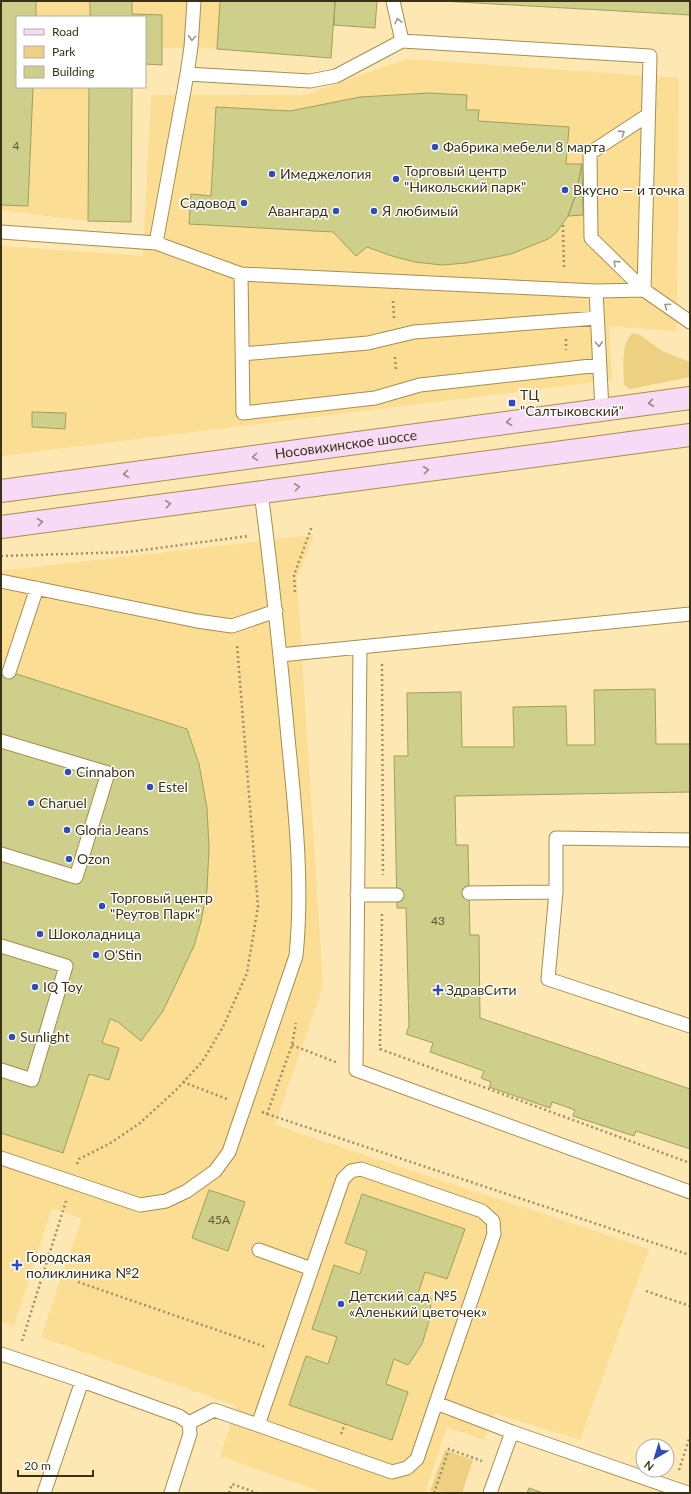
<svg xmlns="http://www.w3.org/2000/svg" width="691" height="1494" font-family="Lato,sans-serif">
  <rect width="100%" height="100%" fill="#fde8b3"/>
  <path fill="#fbdd93" d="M1,1H220L217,49L191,47L162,48V65L145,64V17H17V87H132L131,222L88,221L1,210Z
    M406,59L679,78L677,331L609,326L612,380L1,456V246L143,256L151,95H305Z
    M314,535L297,578L323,986L275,1125L649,1249L580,1440L495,1413L484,1440L447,1427L425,1493H325L220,1456L237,1406L41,1337L82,1218L52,1208L14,1326L1,1321V571Z"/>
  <path fill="#eed083" d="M633,333L640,335L662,351L690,362V377L630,389L624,385C624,370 620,342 633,333Z
    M445,1450L473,1460L462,1493L430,1491Z"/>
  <path fill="#cecf8a" stroke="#9f9f5c" d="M1,1H36V17H17V87H33L28,206L1,205Z
    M90,1H132V14L162,15V65L145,64V17H90Z
    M220,1H335L331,58L217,49Z
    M335,1H377L375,28L334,25Z
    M441,1H690V15Z
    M89,87H132L131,222L88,221Z
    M429,93L467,95L466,110H479L478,121L569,127L566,164H582L576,194L568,216L556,233L548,239L511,254L466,263L442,265L415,262L392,256L367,247L356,256L333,232L189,224L191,194L211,196L216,107L290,111L360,97Z
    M582,164L583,215L568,216L576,194Z
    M32,412L66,413L65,429L32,427Z
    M1,669L187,729L199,764L207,808L209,848L207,890L201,922L194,946L163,1011L141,1041L118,1022L110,1019L102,1043L119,1048L109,1080L89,1074L63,1153L1,1133Z
    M655,689L656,744H690V792L455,796L456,845H468L470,935H479L480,1018L690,1089V1149L636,1131L634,1136L573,1116L575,1110L561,1105L552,1102L550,1108L489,1087L491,1082L481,1078L484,1071L430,1052L433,1043L406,1034L409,1026L406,908H397L394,756H408L407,693L461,692L462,747H514L513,707L566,706L567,745H595L594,690Z
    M209,1190L245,1202L228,1251L192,1238Z
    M362,1194L465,1229L447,1279L425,1272L418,1294L431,1298L430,1318L422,1344L408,1365L394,1359L386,1384L408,1392L392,1440L289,1405L306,1356L328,1364L337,1337L312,1329L334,1265L360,1274L367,1251L345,1243Z
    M529,1488L543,1493H527Z"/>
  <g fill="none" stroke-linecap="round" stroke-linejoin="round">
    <g stroke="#a68e4d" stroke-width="15">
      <path id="service" d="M393,1L402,41
        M187,74L310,81L336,76L402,41L650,56L644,290
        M648,115L590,153L591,238L644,290L690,322
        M1,232L156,243L241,274L596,291L644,290
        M156,243L187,74L191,47L194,1
        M241,274L243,413L375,398L420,385L600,365
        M596,291L602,410
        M242,354L368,343L414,332L597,318
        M1,581L197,621L232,626L276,611
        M690,614L360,647L356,1070L690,1192
        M280,655L360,647
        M9,672L37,588
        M1,741L108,773L76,877L1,854
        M690,840L556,838V892L548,979L690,1026
        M469,893L556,892
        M357,895H397
        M1,946L66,966L32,1080L1,1070
        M1,1158L140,1205L166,1201L187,1191L215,1171L229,1152L296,956C303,887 296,817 289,748C281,662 272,577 261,492
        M259,1250L312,1269
        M1,1354L82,1381
        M436,1403L417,1459L407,1468L392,1472L258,1425L343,1179L351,1171L361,1169L482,1211L493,1221L494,1234L436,1403L512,1432
        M189,1423L214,1410L258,1425
        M44,1493L82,1381L179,1416L189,1423L190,1434L171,1493
        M490,1493L512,1432L673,1488
        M671,1493L673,1488L688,1493"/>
    </g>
    <g stroke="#a68e4d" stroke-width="24">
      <g id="secondary">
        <path id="s1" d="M1,491L690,398"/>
        <path d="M1,527L690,435"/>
      </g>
    </g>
    <path stroke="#9d8e65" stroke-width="2.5" stroke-dasharray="2 3" stroke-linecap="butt" d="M563,225L564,270
      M393,301L394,318
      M566,339V350
      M395,357L396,372
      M1,556L128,552L248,536
      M295,592L294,575L312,526
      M382,664L383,875
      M382,914L380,1049L690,1163
      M292,1045L338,1063
      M183,1082L227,1099
      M262,1112L267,1114L292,1045L296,1023
      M267,1114L690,1255
      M77,1164L79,1159L109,1144L140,1123L176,1090L202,1062L223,1027L247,973L258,906L237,645
      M78,1282L266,1347
      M646,1291L690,1306
      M22,1341L66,1201
      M341,1434L345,1424
      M679,1470L690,1436
      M229,1493L232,1484L257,1493
      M434,1493L449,1449L482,1461"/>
    <use href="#service" stroke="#fff" stroke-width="13"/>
    <use href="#secondary" stroke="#f7daf6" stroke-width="22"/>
  </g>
  <defs><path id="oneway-chevron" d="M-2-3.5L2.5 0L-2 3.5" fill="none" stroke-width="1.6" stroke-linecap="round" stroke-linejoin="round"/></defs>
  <g stroke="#9d988a">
    <use href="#oneway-chevron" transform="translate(398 21) rotate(-103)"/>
    <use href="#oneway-chevron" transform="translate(192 38) rotate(94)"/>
    <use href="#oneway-chevron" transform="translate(622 133) rotate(-33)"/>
    <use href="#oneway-chevron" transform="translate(616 263) rotate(-136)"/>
    <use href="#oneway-chevron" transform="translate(667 306) rotate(-145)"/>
    <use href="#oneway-chevron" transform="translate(599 344) rotate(87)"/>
  </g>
  <g stroke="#998686">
    <use href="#oneway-chevron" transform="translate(651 403) rotate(172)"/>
    <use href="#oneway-chevron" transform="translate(509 422) rotate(172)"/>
    <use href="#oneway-chevron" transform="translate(255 457) rotate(172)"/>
    <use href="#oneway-chevron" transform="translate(426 470) rotate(-8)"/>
    <use href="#oneway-chevron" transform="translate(126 474) rotate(172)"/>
    <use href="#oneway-chevron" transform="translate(297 487) rotate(-8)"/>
    <use href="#oneway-chevron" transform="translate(168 504) rotate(-8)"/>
    <use href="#oneway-chevron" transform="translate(40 522) rotate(-8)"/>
  </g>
  <g fill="#324bbc" stroke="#fff" stroke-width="1.5">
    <circle cx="435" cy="147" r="4"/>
    <circle cx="272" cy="174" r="4"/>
    <circle cx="396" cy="179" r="4"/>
    <circle cx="565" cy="190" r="4"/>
    <circle cx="244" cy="203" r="4"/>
    <circle cx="336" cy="211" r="4"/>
    <circle cx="374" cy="211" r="4"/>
    <rect x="508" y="399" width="8" height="8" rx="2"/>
    <circle cx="68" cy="772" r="4"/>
    <circle cx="150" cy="787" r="4"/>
    <circle cx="31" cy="803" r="4"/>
    <circle cx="67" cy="830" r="4"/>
    <circle cx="69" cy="859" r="4"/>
    <circle cx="102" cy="906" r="4"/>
    <circle cx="40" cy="934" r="4"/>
    <circle cx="96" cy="955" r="4"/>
    <circle cx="35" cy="987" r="4"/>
    <path d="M436 984h4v4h4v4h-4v4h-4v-4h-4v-4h4z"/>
    <circle cx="12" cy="1037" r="4"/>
    <path d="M15 1259h4v4h4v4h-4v4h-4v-4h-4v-4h4z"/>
    <circle cx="341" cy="1304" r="4"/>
  </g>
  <g text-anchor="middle" stroke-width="3" stroke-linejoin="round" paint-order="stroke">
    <g font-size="12" fill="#605833">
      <text x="16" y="150">4</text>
      <text x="438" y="925">43</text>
      <text x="219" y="1224">45А</text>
    </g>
    <g font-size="14" fill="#3b3116" stroke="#fff" text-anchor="start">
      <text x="443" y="152">Фабрика мебели 8 марта</text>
      <text x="404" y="176">Торговый центр<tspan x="404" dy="16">"Никольский парк"</tspan></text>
      <text x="280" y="179">Имеджелогия</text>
      <text x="573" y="195">Вкусно — и точка</text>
      <text x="236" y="208" text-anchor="end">Садовод</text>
      <text x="328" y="216" text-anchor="end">Авангард</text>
      <text x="382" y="216">Я любимый</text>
      <text x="520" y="400">ТЦ<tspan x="520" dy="16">"Салтыковский"</tspan></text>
      <text x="76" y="777">Cinnabon</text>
      <text x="158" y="792">Estel</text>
      <text x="39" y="808">Charuel</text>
      <text x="75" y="835">Gloria Jeans</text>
      <text x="77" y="864">Ozon</text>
      <text x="110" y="903">Торговый центр<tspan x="110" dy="16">"Реутов Парк"</tspan></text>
      <text x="48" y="939">Шоколадница</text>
      <text x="104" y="960">O'Stin</text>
      <text x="43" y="992">IQ Toy</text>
      <text x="446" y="995">ЗдравСити</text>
      <text x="20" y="1042">Sunlight</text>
      <text x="26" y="1262">Городская<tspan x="26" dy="16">поликлиника №2</tspan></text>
      <text x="349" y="1301">Детский сад №5<tspan x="349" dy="16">«Аленький цветочек»</tspan></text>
    </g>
    <g font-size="14" fill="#3b3116" stroke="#fff">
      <text dy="5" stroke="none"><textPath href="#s1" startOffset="348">Носовихинское шоссе</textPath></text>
    </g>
  </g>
  <rect width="691" height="1494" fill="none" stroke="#3b3116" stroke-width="4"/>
  <rect x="16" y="16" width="130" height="72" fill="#ffffff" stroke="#b1ada2"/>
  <rect x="24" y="29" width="20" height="6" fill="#f7daf6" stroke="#b1ada2"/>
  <text x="52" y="36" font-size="12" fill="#3b3116">Road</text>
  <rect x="24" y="46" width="20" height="12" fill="#eed083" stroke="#b1ada2"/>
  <text x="52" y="56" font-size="12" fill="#3b3116">Park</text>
  <rect x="24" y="66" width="20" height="12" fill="#cecf8a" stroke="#b1ada2"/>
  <text x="52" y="76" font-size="12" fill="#3b3116">Building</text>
  <g transform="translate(655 1458) rotate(218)"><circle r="19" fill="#ffffff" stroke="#b1ada2"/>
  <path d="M0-3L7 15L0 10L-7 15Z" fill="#324bbc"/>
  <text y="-6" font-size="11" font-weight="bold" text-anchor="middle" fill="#3b3116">N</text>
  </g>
  <path d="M18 1470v6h75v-6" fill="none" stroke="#3b3116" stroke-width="2"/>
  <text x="24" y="1470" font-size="12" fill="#3b3116" stroke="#ffffff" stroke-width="3" paint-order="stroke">20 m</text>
</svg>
